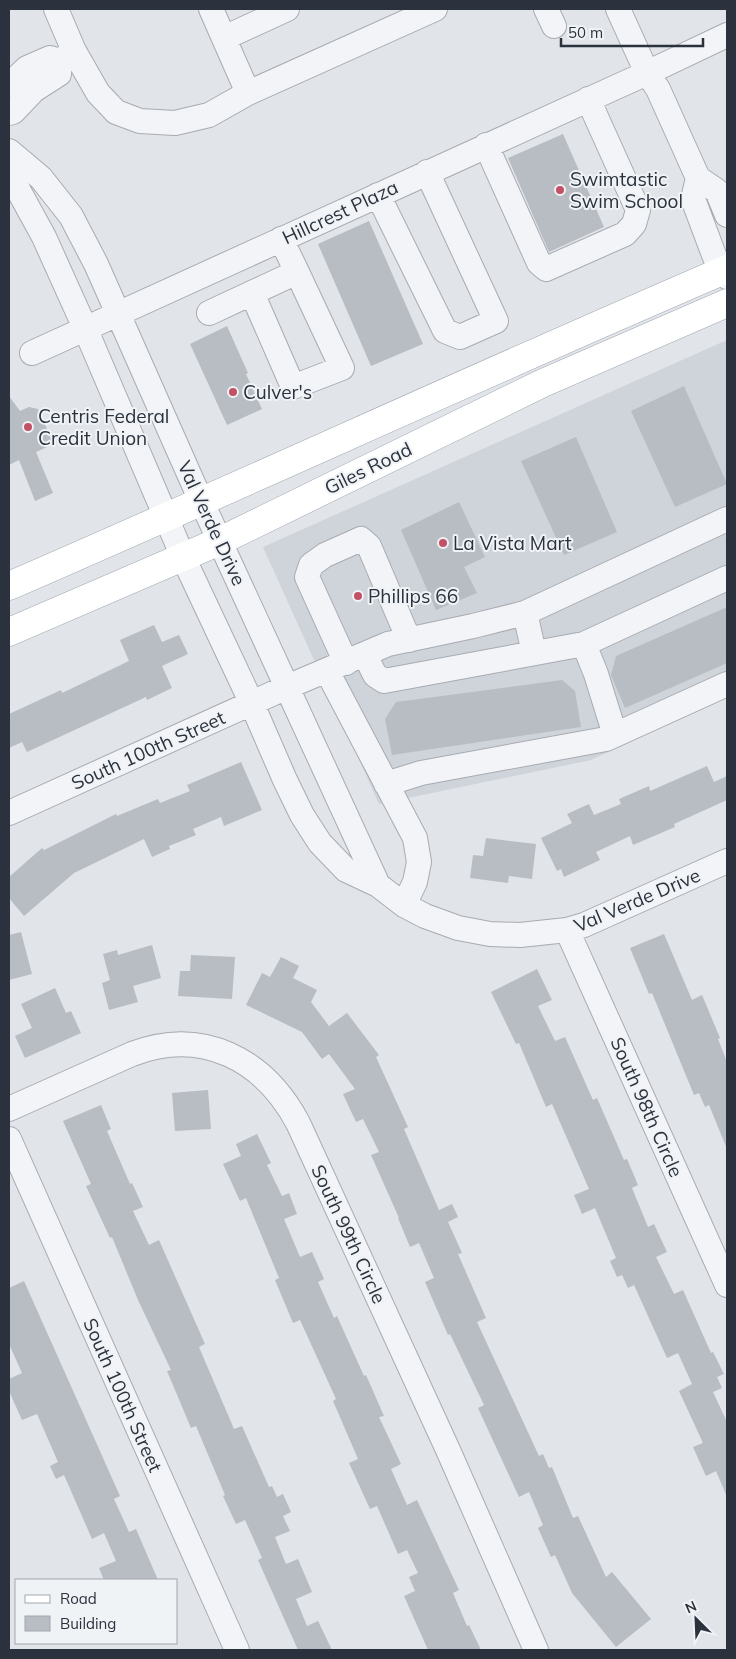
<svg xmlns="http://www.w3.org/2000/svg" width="736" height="1659" font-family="Mulish,sans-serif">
  <rect width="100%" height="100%" fill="#e1e4e8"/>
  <path fill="#cfd3da" d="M727,340V698L591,760L379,804L263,547Z"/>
  <path fill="#b8bdc4" d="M563,134L604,227L549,252L508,158Z
    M369,221L423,344L371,366L318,244Z
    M227,326L248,373L246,374L262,409L227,425L190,344Z
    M684,386L727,484L675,507L631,411Z
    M9,396L20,411L29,407L38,409L54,444L36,452L53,493L35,501L19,460L9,465Z
    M576,437L617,532L564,555L521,461Z
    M459,502L485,557L464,567L477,593L436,610L401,530Z
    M727,607V663L625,708L611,675L616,656Z
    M154,625L162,642L179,635L188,654L162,666L172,688L147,700L146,697L27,752L22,742L9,748V714L61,690L62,693L129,661L120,640Z
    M562,680L575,691L581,727L392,755L385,719L396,702Z
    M241,762L262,810L224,826L221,817L193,829L196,835L169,846L170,849L152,857L144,839L74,873L24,916L9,898V877L42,848L44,850L116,814L117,816L158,799L160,803L190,791L187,785Z
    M707,766L714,782L727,776V800L674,824L675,827L633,845L630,836L596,852L600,860L564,877L561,869L557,871L541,838L572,823L567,814L589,804L594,815L621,804L619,799L649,786L650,791Z
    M486,838L536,844L532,879L509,876L508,883L470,878L473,855L483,856Z
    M21,932L32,974L9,980V935Z
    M664,934L692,1000L702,995L720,1038L718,1039L727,1062V1149L709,1105L705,1107L699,1093L694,1095L652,993L649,994L630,948Z
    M152,945L161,978L133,986L138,1002L109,1010L102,983L110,980L103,954L117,950L118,955Z
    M191,955L235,957L232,999L178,996L180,971H190Z
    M281,957L299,966L293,978L317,990L311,1002L329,1026L347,1013L379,1055L376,1057L408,1127L404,1129L439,1210L452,1204L458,1217L448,1222L462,1253L458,1254L486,1318L477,1322L539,1456L543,1454L549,1468L552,1467L573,1518L578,1516L606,1577L612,1572L651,1619L616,1647L572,1593L555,1555L551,1557L538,1528L543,1525L529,1492L519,1497L478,1408L484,1405L450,1334L448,1335L425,1282L434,1278L419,1243L410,1247L398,1218H399L371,1155L379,1152L363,1119L356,1122L343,1094L355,1089L329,1054L322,1059L302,1032L246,1005L262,973L270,977Z
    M537,969L552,1000L538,1006L555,1041L565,1037L593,1100L597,1098L624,1160L627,1159L638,1185L632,1188L648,1227L654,1224L667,1252L656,1257L674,1294L683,1290L711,1353L713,1352L724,1374L717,1377L722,1388L713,1392L727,1422V1497L716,1471L706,1476L693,1447L703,1443L679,1391L692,1384L678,1353L667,1358L634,1285L628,1288L622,1275L617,1277L610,1261L616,1258L595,1208L582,1214L574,1195L589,1189L552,1104L546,1107L519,1043L516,1044L491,992Z
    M55,988L66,1013L71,1011L81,1033L25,1058L15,1036L32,1028L21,1004Z
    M208,1090L211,1129L175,1131L172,1093Z
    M101,1105L111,1129L107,1131L130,1184L132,1183L143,1207L133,1211L149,1245L159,1240L205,1344L199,1347L234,1429L242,1426L269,1487L272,1486L277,1497L283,1494L291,1512L283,1516L290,1531L275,1537L286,1564L298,1559L312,1592L296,1599L307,1626L318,1621L332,1650H298L258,1560L262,1558L245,1520L236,1524L223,1496L225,1495L196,1426L191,1428L167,1371L171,1370L138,1300L112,1237L110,1238L86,1186L91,1184L63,1121Z
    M257,1134L271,1163L267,1165L282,1196L289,1193L297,1214L284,1219L300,1257L312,1252L324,1279L318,1282L334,1318L337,1316L364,1376L366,1375L384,1416L379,1417L401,1464L391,1469L407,1505L417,1500L459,1590L453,1593L467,1626L469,1625L481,1650H428L404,1596L415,1591L409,1577L418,1573L407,1550L398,1554L377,1506L370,1509L349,1463L358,1459L333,1401L336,1399L300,1320L293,1323L275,1280L279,1278L246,1198L240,1201L223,1164L241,1156L236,1144Z
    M24,1281L120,1496L114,1499L129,1532L136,1529L158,1580H104L99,1568L116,1561L104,1533L92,1539L64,1475L56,1479L50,1466L58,1462L37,1414L22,1420L9,1391V1379L22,1373L9,1344V1288Z"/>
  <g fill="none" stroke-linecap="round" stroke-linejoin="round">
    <g stroke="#a7abb2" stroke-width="26">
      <path id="minor" d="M546,9L554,26
        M618,9L647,73L658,89L698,178L717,191L727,215
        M224,38L287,9
        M74,51L98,93L116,112L140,121L175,123L209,115L248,93L211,9
        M9,85L27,68L50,58L60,61
        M248,93L435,9
        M9,113L13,112L34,90L59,74L60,61L74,51L56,9
        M486,145L539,263L546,269L625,234L634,224L638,210L588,99
        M9,151L41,178L71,216L96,264L193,483L378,885
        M9,173L44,237L85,328L183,557L252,704L285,780L302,815L320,843L346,870L378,885L404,905L425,916L458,928L490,934L520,935L567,930L584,925L727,861
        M698,178L693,199L714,255L721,271L727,277
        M378,195L445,331L460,337L496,321L427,172
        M252,293L293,387L342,368L297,272
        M209,313L297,272L281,239
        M32,353L647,73L727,35
        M525,613L534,653
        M584,644L596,674L615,735
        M365,655L375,675L384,681L584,644L727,578
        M346,663L307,577L311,565L325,555L361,539L369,546L409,640
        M327,671L415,838L419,862L415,882L404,905
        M386,784L421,773L606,739L727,684
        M9,813L287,687L388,644L473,626L525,613L727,519
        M567,930L727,1285
        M9,1109L132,1054C202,1027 264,1059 298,1123L448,1450L536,1650
        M9,1139L237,1650"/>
    </g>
    <g stroke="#a1a9b3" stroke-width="29">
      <path id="major" d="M9,586C249,482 487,372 727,269
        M9,632L220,541L543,383L727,303"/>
    </g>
    <use href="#minor" stroke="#f3f4f7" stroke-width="24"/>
    <use href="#major" stroke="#fff" stroke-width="28"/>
  </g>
  <g fill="#c25165" stroke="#f0f3f6" stroke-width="2">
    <circle cx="560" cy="190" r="5"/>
    <circle cx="233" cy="392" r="5"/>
    <circle cx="28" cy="427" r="5"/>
    <circle cx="443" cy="543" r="5"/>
    <circle cx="358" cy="596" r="5"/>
  </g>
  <g text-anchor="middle" stroke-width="4" stroke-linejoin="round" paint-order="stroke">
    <g font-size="19" fill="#2b323e" stroke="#f0f3f6" text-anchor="start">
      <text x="570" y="186">Swimtastic<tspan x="570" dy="22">Swim School</tspan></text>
      <text x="243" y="399">Culver's</text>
      <text x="38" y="423">Centris Federal<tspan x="38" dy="22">Credit Union</tspan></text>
      <text x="453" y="550">La Vista Mart</text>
      <text x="368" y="603">Phillips 66</text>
    </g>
    <g font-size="19" fill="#2b323e" stroke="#f0f3f6">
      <text transform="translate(340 212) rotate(-25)" y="7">Hillcrest Plaza</text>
      <text transform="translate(368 468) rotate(-26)" y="7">Giles Road</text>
      <text transform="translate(212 523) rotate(65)" y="7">Val Verde Drive</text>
      <text transform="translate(148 750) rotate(-24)" y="7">South 100th Street</text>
      <text transform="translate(637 900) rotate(-23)" y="7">Val Verde Drive</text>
      <text transform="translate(647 1107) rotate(66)" y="7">South 98th Circle</text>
      <text transform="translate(349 1234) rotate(65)" y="7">South 99th Circle</text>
      <text transform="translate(123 1395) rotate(66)" y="7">South 100th Street</text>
    </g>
  </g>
  <rect width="736" height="1659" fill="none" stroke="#2b323e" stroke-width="20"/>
  <rect x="15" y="1579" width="162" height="65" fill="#f0f3f6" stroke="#a1a6ac"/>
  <rect x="25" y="1595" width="25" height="8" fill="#ffffff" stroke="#a1a6ac"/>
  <text x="60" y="1604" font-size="15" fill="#2b323e">Road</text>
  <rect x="25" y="1616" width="25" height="15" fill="#b8bdc4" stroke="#a1a6ac"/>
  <text x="60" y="1629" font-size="15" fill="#2b323e">Building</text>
  <g transform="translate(696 1619) rotate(336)" stroke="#f0f3f6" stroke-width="4" paint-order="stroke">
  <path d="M0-4L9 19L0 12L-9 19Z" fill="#2b323e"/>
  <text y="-8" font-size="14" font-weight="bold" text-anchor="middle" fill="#2b323e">N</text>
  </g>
  <path d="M561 38v8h142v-8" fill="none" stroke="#2b323e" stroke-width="2.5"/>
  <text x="568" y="38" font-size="15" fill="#2b323e" stroke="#f0f3f6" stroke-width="4" paint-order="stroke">50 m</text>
</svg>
